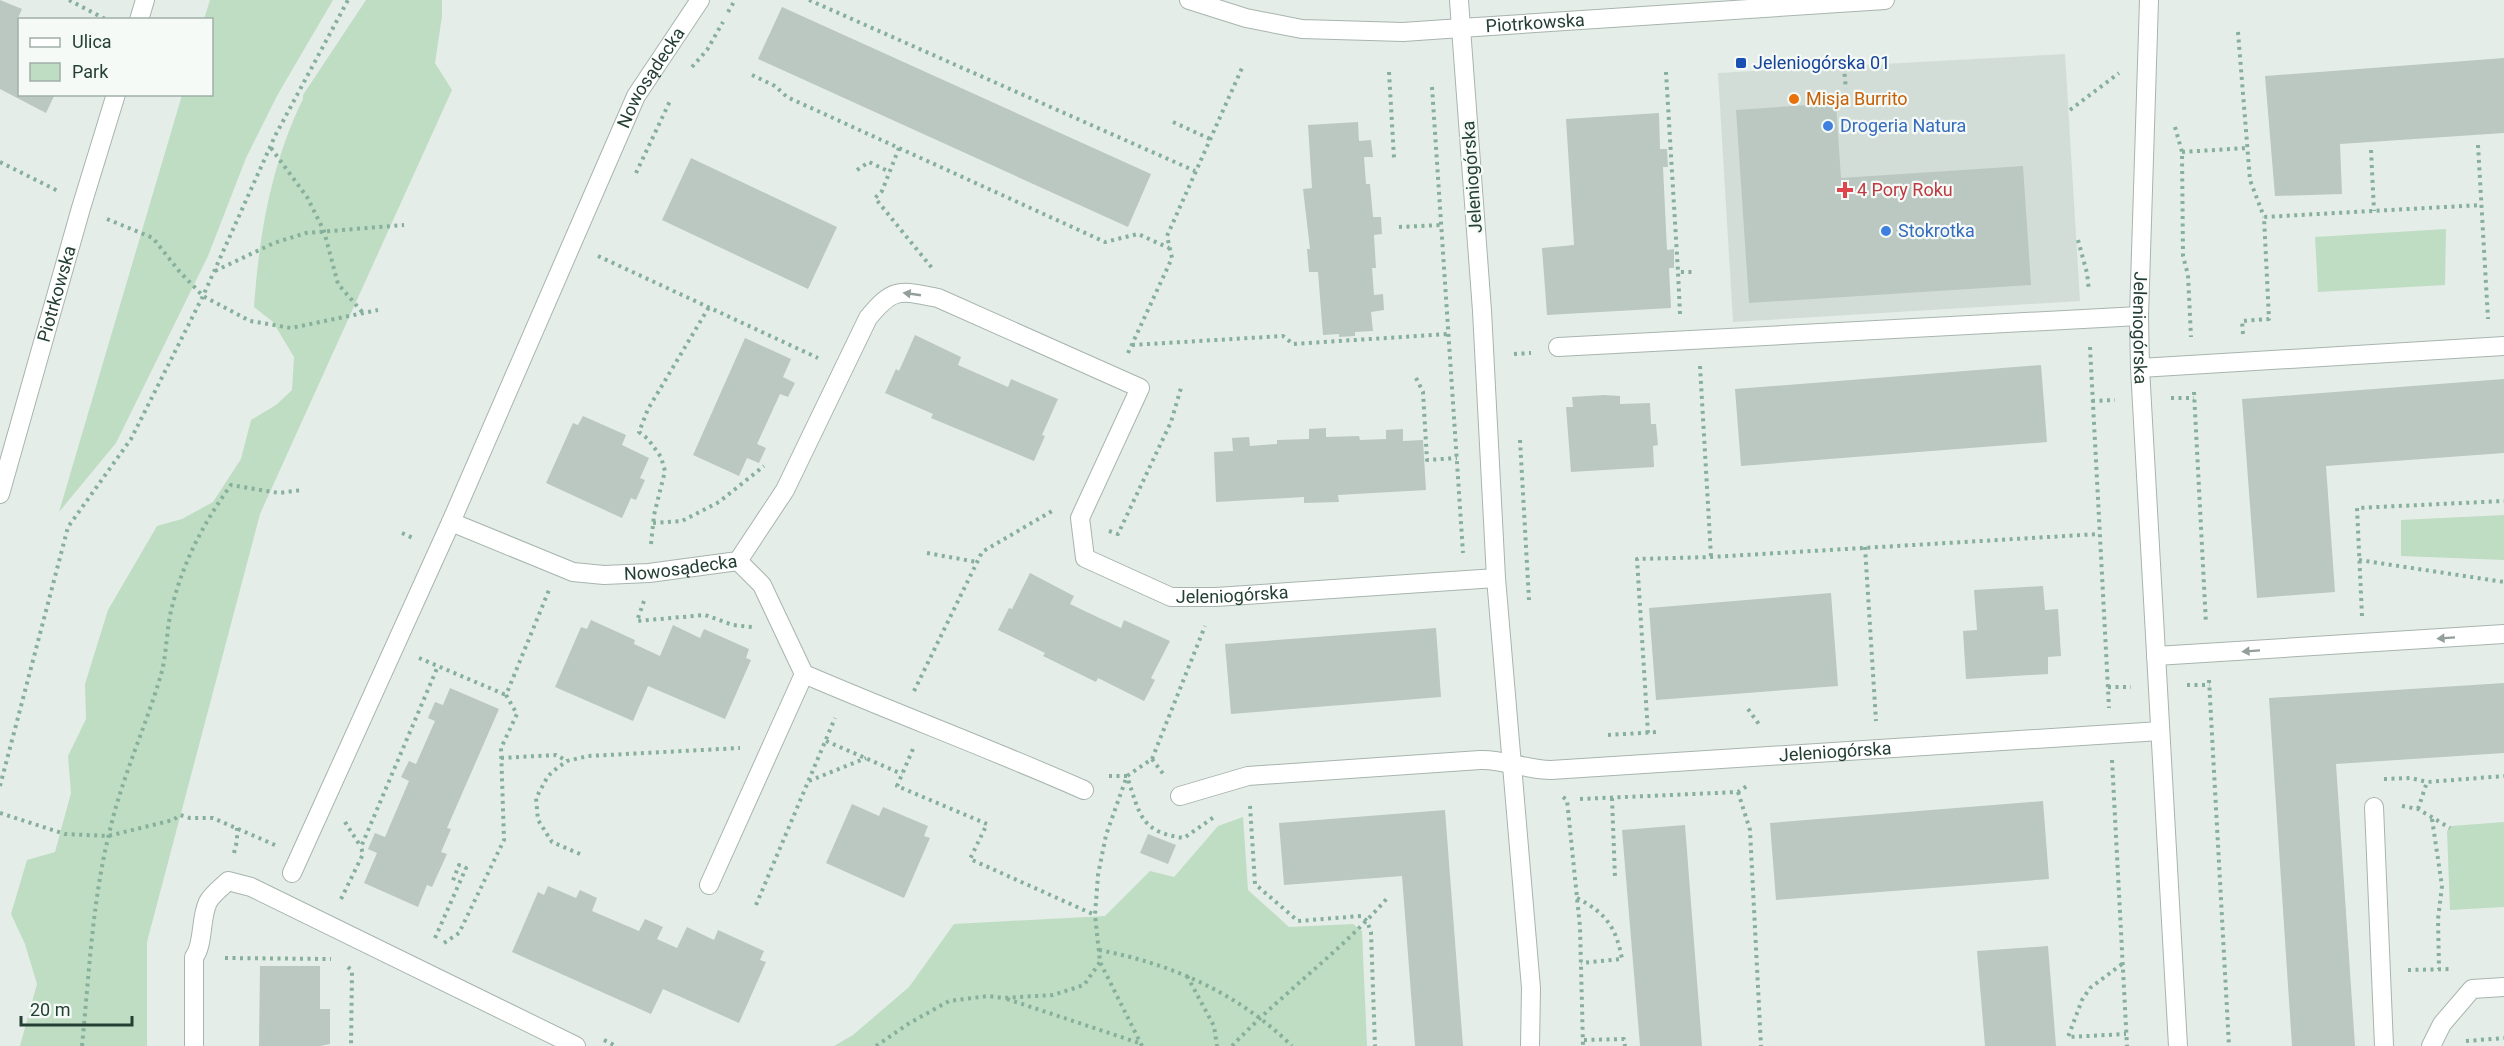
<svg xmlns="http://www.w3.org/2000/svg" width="2504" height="1046" font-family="Roboto,sans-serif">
  <rect width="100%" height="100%" fill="#e5ede8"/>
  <path fill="#d3ddd7" d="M2065,54L2080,301L1733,322L1718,73Z"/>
  <path fill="#bfddc2" d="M210,0H333L278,94L246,158L208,256L116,443L59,512L182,95L212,94V20L204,19Z
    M366,0H442V16L435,63L452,90L260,514L147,942V1046H20L37,984L25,944L11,914L27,860L55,852L71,793L68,756L86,719L85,684L108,610L157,526L182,519L213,502L241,459L251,420L276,405L292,390L294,357L273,322L254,307C259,236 271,164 303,99V95Z
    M2446,229L2445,285L2318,292L2315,237Z
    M2504,515V560L2401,556V520Z
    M1243,817L1248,890L1289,927L1353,924L1362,931L1367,1046H834L853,1035L909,987L954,924L1105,916L1150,871L1174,877L1218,826Z
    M2504,822V907L2450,910L2447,831L2451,826Z"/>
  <path fill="#bac8c1" d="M0,0L22,9L18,18L20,19V94H55L46,113L0,89Z
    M782,7L1151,174L1128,227L758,59Z
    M2504,58V133L2340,144L2342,194L2275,196L2265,76Z
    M1836,103L1841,178L2023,166L2031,285L1749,303L1736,110Z
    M1659,113L1660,149H1667L1668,167H1663L1667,250L1674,249V268H1669L1671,308L1547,315L1542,248L1574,245L1566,119Z
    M1358,122L1359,141L1371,140L1373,157H1364L1366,184H1370L1373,217H1381L1382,234L1374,235L1376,268H1372L1374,295L1383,294L1384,310L1371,312L1373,331L1355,332V336L1339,337V334L1323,335L1318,272H1309L1307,249H1310L1303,189L1312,188L1308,125Z
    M691,158L837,227L808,289L662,220Z
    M915,335L961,357L958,365L1008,387L1011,379L1058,399L1042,435L1045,436L1034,461L931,418L933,414L885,393L896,369L899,371Z
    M745,338L791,359L783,377L795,383L788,397L780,394L757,444L766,448L759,463L747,458L739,476L693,455Z
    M2041,365L2047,442L1741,466L1735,389Z
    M2504,379V453L2326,466L2335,592L2257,598L2242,399Z
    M1604,395L1620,396V404L1650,403L1651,424H1656L1658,445L1653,446L1654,467L1571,472L1566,407H1573L1572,397Z
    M583,416L626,435L622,445L649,458L640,478L645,480L636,500L631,498L622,518L546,483L573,423L578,425Z
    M1326,428V437L1359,436L1360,440L1386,439V430L1403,429V441L1423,440L1426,490L1338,495L1339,502L1304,503V497L1216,502L1214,452L1233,451L1232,438L1249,437L1250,446L1277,444V440L1309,439V429Z
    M1030,573L1074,596L1070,604L1091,614L1121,628L1124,620L1170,641L1151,678L1155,680L1144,701L1098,678L1096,682L1043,656L1045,653L998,630L1009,608L1012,609Z
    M2043,586L2045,610L2058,609L2061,656L2048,657V674L1966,679L1963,631L1977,630L1974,590Z
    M1831,593L1838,686L1656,700L1649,608Z
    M591,620L635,640L634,644L660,656L673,625L700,638L704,629L749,649L746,658L751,660L725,719L648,686L633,721L555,687L581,627L587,629Z
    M1436,628L1441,697L1231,714L1225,644Z
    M2504,683V753L2336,764L2355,1046H2292L2269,698Z
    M450,688L499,709L447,828L451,829L441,852L447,854L432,887L427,885L418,907L364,883L377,853L368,849L375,833L385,837L409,781L401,777L409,761L416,764L435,721L428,718L435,702L443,705Z
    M2043,801L2049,879L1776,900L1770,823Z
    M852,804L879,816L883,807L928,826L924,836L930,838L904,898L826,863Z
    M1445,810L1463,1046H1415L1402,876L1284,885L1279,823Z
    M1685,825L1702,1046H1640L1622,830Z
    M1148,834L1176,845L1168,864L1140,853Z
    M548,886L576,898L580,890L597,898L592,911L639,931L645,919L663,927L657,939L677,948L687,927L714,940L718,930L764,951L760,960L766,962L739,1023L663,989L651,1014L512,952L538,892L544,895Z
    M2048,946L2056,1046H1985L1977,951Z
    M260,966H320V1009H330V1044L320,1046H259Z"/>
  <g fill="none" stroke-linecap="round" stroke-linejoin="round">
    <g stroke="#a7b5ae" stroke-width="20">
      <g id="service">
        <path d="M139,20L145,0"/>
        <path d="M1558,347L2139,316"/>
        <path id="s1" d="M0,494L81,208L116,94"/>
        <path d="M804,674C897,714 991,749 1084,790"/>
        <path d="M2374,807L2384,1046"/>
        <path d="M709,885L804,674L762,585L738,561"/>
        <path d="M194,1046V957C204,945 200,918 208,902C212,894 222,887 228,881L251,887L576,1046"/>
      </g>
    </g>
    <g stroke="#a7b5ae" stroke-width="20">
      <g id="minor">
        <path d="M1189,0L1246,18L1302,29L1403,32L1461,28L1459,0"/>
        <path id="s2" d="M2149,0L2139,316L2140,368L2178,1046"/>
        <path d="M2140,368L2504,346"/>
        <path id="s3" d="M451,522L573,572L604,575L649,573L738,561L785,490L868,318C894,286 900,291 938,298L1140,388L1080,518L1085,558L1171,597H1216L1496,578"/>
        <path d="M2156,656L2504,634"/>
        <path id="s4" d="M1180,796L1248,776L1480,760C1504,759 1526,770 1551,770L2160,731"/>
        <path id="s5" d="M292,873L451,522L636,96L700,0"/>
        <path d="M2431,1046L2442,1024L2472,989L2504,987"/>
      </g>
    </g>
    <g stroke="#a7b5ae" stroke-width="20">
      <g id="tertiary">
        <path id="s6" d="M1530,1046L1531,988L1496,578L1482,311L1461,28L1885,0"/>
      </g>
    </g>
    <path stroke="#86b09c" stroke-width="4" stroke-dasharray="3 4.5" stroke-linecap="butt" d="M69,0L107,20
      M809,0L1195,171
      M728,12L735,0
      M2238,32L2250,180L2264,217
      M1843,59L1846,89
      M692,67L707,50L723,22
      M1389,72L1394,158
      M1666,72L1678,272
      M752,75L775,86L787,97L1105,242L1138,234L1169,248
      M1432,87L1463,553
      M2070,110L2119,73
      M1173,122L1210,139
      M2175,127L2182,152L2183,256L2188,275L2191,337
      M2478,145L2488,319
      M271,148L307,197L324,231L338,284L363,313
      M899,148L882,191L875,198L932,268
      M2371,150L2374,211
      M2182,152L2247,148
      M0,162L58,191
      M857,170L869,162L890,172
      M636,173L670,101
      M107,219L153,238L179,271L203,296L250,321L291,328L378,310
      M1399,227L1441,225
      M2078,240L2087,273L2089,291
      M598,256L818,358
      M215,271L274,243L306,233L404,225
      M1680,314L1678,272H1695
      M2243,334L2242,321L2269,319L2264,217L2481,205
      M1132,345L1283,336L1293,344L1448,334
      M2090,347L2109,708
      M1128,353L1172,258L1167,236L1242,68
      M1514,354L1531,353
      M1700,366L1711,557
      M1416,378L1423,392L1427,460L1457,458
      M2194,392L2206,624
      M2171,398H2194
      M2092,401L2115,400
      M1520,440L1529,600
      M653,523L682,521L719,502L764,466
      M1109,531L1118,534L1171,422L1181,388
      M402,533L413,538
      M651,544L654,515L665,471L661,457L648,439L639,432L648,409L709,307
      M1865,547L1876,721
      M927,553L977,562
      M2359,560L2504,582
      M644,601L637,621L705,615L733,625L752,627
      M2362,616L2357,508L2504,501
      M419,658L506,695
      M2209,680L2229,1046
      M2187,685H2210
      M2108,687H2131
      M914,691L982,552L1052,511
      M1748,709L1761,727
      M1648,733L1637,559L1711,557L2099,534
      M1608,735L1657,732
      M826,741L902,774
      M913,749L897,786L987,824L970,859L1095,915
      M501,758L556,755L567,761
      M1152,759L1164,775
      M2112,760L2127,1046
      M1109,776H1127C1140,815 1140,832 1184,838L1214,817
      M2384,779L2411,778L2427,782
      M809,781L866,758
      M0,786L68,527L131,439L203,296L275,136L348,0
      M1738,792L1750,830L1761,1046
      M1563,797L1567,800L1580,927L1583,1046
      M1612,798L1615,878
      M1580,799L1738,792L1747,786
      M1250,806L1255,884L1298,921L1361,916L1367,921L1371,932L1375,1046
      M2402,806L2418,809L2450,828
      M2418,809L2427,782L2504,776
      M0,813L65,834L108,836L173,820L180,815L190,818H213L275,845
      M2432,819L2442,886L2438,919L2439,969
      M345,822L361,847
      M234,853L237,841V828
      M580,854L552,842L538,820L536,798L548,776L557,768L567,761L588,756L740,748
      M1577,898C1606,913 1616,927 1622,959L1581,963
      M341,899L363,854L361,847L438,666
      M756,905L835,718
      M435,938L466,868L459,865L452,883
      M444,943L459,933L504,840L501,748L517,714L506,695L549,590
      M1099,950C1172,964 1238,993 1292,1046
      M225,958L331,959
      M2122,964L2090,988L2082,1000L2068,1037L2126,1034
      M348,967L352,971L351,1046
      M2408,970L2452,969
      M1187,976L1214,1026L1217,1046
      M1007,999L1139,1043
      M604,1040L616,1046
      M1584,1040L1624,1039L1625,1046
      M2466,1041L2504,1038
      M82,1046C89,976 92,903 109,834C121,780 144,731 160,678C167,656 166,630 172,607C183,562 204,522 231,485L279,493L302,490
      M876,1046L908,1024L949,1001L988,996L1003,998L1053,995L1084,985L1100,962
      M1142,1046L1100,962L1095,915L1098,875L1106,835L1127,776L1152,759L1205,626
      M1232,1046C1282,993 1342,951 1389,896"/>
    <use href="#service" stroke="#fff" stroke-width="18"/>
    <use href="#minor" stroke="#fff" stroke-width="18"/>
    <use href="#tertiary" stroke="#fff" stroke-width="18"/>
  </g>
  <defs><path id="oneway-solid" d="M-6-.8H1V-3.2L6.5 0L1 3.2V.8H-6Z" transform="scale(1.5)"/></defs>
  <g fill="#929f9a">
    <use href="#oneway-solid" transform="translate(912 294) rotate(-172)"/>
    <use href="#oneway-solid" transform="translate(2446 638) rotate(176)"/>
    <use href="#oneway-solid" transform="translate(2251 651) rotate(176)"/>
  </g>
  <rect fill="#1a4fb4" stroke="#f5faf7" stroke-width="2" x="1735" y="57" width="12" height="12" rx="3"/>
  <circle fill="#e8710a" stroke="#f5faf7" stroke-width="2" cx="1794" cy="99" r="6"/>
  <g fill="#3f7fe0" stroke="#f5faf7" stroke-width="2">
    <circle cx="1828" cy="126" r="6"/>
    <circle cx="1886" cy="231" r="6"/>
  </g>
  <path fill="#e0444e" stroke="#f5faf7" stroke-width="2" d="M1842 181h6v6h6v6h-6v6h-6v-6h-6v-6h6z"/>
  <g text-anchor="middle" stroke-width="4.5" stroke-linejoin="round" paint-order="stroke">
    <g font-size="18" fill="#243f34" stroke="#f5faf7">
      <text dy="6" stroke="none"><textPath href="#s6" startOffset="1095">Piotrkowska</textPath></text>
      <text dy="6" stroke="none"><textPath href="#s5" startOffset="873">Nowosądecka</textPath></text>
      <text transform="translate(1472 177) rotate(-94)" y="6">Jeleniogórska</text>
      <text dy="6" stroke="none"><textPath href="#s1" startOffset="208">Piotrkowska</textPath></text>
      <text dy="6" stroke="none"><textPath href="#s2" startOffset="328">Jeleniogórska</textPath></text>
      <text dy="6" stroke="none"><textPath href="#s3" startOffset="240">Nowosądecka</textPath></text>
      <text dy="6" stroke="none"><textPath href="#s3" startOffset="1214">Jeleniogórska</textPath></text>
      <text dy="6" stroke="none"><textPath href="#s4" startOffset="660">Jeleniogórska</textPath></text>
    </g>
    <g font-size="18" fill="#164399" stroke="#f5faf7" text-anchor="start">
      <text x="1753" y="69">Jeleniogórska 01</text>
    </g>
    <g font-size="18" fill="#c56008" stroke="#f5faf7" text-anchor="start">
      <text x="1806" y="105">Misja Burrito</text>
    </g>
    <g font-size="18" fill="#366cbe" stroke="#f5faf7" text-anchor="start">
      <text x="1840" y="132">Drogeria Natura</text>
      <text x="1898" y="237">Stokrotka</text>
    </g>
    <g font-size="18" fill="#be3a42" stroke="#f5faf7" text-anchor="start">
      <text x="1857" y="196">4 Pory Roku</text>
    </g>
  </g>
  <rect x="18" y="18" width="195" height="78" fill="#f5faf7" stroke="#a1afa9" stroke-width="1.5"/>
  <rect x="30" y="38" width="30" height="9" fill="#ffffff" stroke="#a1afa9" stroke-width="1.5"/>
  <text x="72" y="48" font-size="18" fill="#243f34">Ulica</text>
  <rect x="30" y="63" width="30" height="18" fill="#bfddc2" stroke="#a1afa9" stroke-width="1.5"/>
  <text x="72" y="78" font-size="18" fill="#243f34">Park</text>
  <path d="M21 1016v9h111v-9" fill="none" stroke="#243f34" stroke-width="3"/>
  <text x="30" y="1016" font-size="18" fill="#243f34" stroke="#f5faf7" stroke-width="4.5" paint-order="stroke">20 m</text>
</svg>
